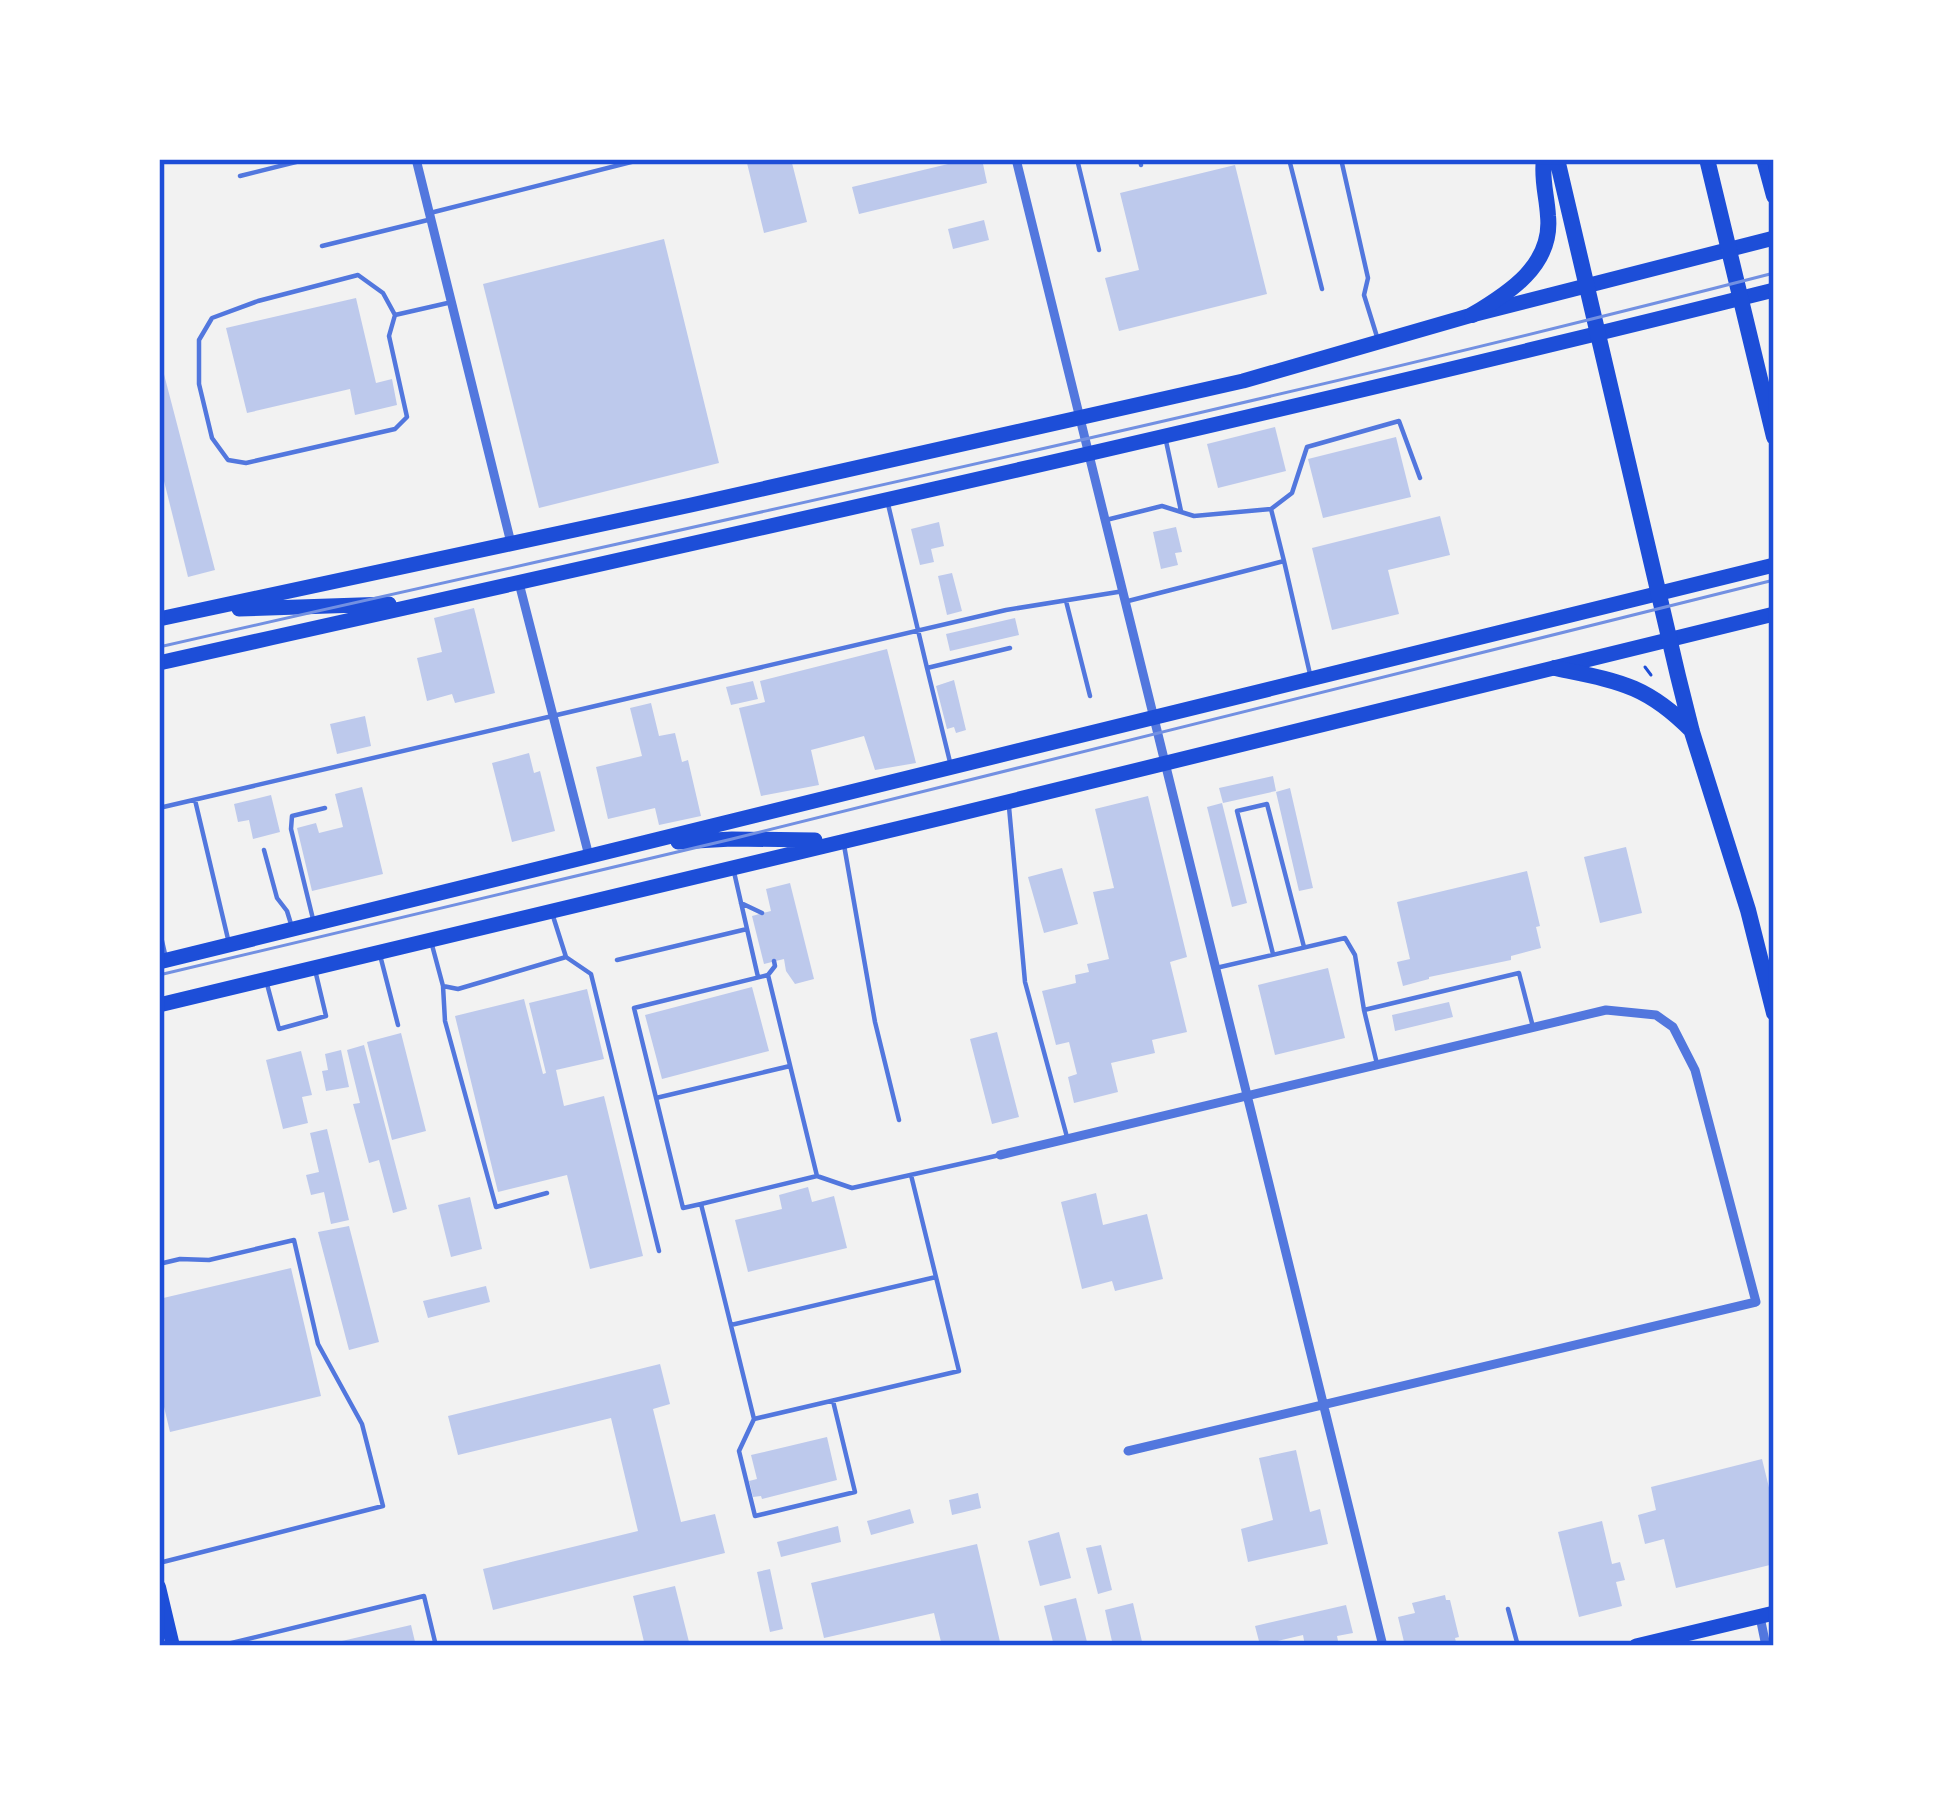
<svg xmlns="http://www.w3.org/2000/svg" width="1933" height="1805" font-family="'DM Sans',sans-serif">
  <rect width="100%" height="100%" fill="#f2f2f2"/>
  <path fill="#bdc9ec" d="M746,159H791L807,222L764,233Z
    M969,159H982L987,183L859,214L852,187Z
    M1235,165L1267,294L1119,331L1105,278L1139,270L1120,193Z
    M984,220L989,240L953,249L948,229Z
    M664,239L719,463L539,508L483,284Z
    M356,298L376,383L392,379L397,405L355,415L350,389L247,413L226,328Z
    M159,355L215,570L188,577L159,461Z
    M1275,427L1286,471L1218,488L1207,444Z
    M1396,437L1411,497L1323,518L1308,459Z
    M1440,516L1450,555L1388,570L1399,614L1332,630L1312,548Z
    M939,522L944,546L931,549L934,562L920,565L911,529Z
    M1176,527L1182,552L1175,553L1178,565L1161,569L1153,532Z
    M952,573L962,611L947,615L938,576Z
    M474,608L495,693L455,703L452,694L427,701L417,658L442,652L434,618Z
    M1015,618L1019,635L950,651L946,634Z
    M887,649L916,763L875,770L864,736L811,750L819,785L761,796L739,708L765,702L760,681Z
    M954,680L966,730L956,733L954,727L947,729L936,686Z
    M753,681L758,699L731,705L726,687Z
    M651,703L659,736L675,733L682,762L688,760L701,816L659,825L655,808L608,819L596,767L642,756L630,708Z
    M365,716L371,746L337,754L330,724Z
    M529,753L534,773L540,771L555,831L512,842L492,763Z
    M1273,776L1276,791L1223,803L1219,788Z
    M362,787L383,874L312,891L297,828L316,823L319,833L343,827L335,794Z
    M1290,788L1313,888L1299,891L1276,792Z
    M271,795L280,832L253,839L249,820L238,822L234,804Z
    M1148,796L1187,957L1170,962L1187,1032L1152,1040L1155,1053L1111,1063L1118,1092L1074,1103L1068,1077L1077,1074L1069,1042L1056,1045L1042,991L1076,983L1075,975L1089,972L1087,964L1109,959L1093,892L1114,888L1095,809Z
    M1222,803L1247,903L1232,907L1207,807Z
    M1626,847L1642,913L1600,923L1584,857Z
    M1062,868L1078,924L1044,933L1028,877Z
    M1527,871L1540,926L1536,927L1541,948L1511,956V960L1429,977V979L1403,986L1397,962L1410,959L1397,902Z
    M790,883L814,979L795,984L786,971L784,959L764,964L752,916L771,911L766,889Z
    M1328,968L1345,1038L1275,1055L1258,985Z
    M752,987L769,1051L662,1079L645,1015Z
    M587,989L604,1059L556,1070L564,1106L604,1096L643,1256L590,1269L567,1175L498,1192L455,1016L524,999L543,1074L546,1073L529,1003Z
    M1449,1002L1453,1017L1395,1031L1392,1015Z
    M997,1032L1019,1117L992,1124L970,1039Z
    M401,1033L426,1131L392,1140L367,1042Z
    M364,1045L407,1209L393,1213L379,1160L369,1163L353,1104L360,1103L347,1050Z
    M341,1050L349,1087L326,1091L322,1071L328,1070L325,1054Z
    M301,1051L312,1095L302,1097L308,1123L283,1129L266,1060Z
    M327,1129L349,1220L331,1224L324,1192L311,1195L306,1175L319,1172L310,1133Z
    M808,1187L812,1202L834,1196L847,1248L748,1272L735,1220L782,1209L779,1195Z
    M1096,1193L1103,1225L1147,1214L1163,1279L1115,1291L1112,1281L1082,1289L1061,1202Z
    M470,1197L482,1249L451,1257L438,1205Z
    M349,1226L379,1342L349,1350L318,1232Z
    M291,1268L321,1396L170,1432L159,1386V1299Z
    M486,1286L490,1302L428,1318L423,1301Z
    M660,1364L670,1404L653,1409L681,1522L715,1514L725,1553L493,1610L483,1569L638,1531L611,1418L458,1455L448,1416Z
    M827,1437L837,1480L762,1499L761,1496L753,1497L749,1481L757,1479L751,1455Z
    M1296,1450L1310,1512L1320,1509L1328,1544L1248,1562L1241,1529L1273,1520L1259,1458Z
    M1762,1459L1774,1508V1564L1676,1588L1664,1539L1645,1544L1638,1515L1656,1510L1651,1487Z
    M978,1493L981,1508L952,1515L949,1500Z
    M910,1509L914,1523L871,1535L867,1521Z
    M1602,1521L1612,1564L1620,1562L1625,1580L1616,1582L1622,1606L1579,1617L1558,1532Z
    M838,1526L841,1542L781,1557L777,1542Z
    M1059,1532L1071,1578L1040,1586L1028,1541Z
    M977,1544L1001,1646H942L934,1613L824,1638L811,1583Z
    M1101,1545L1112,1590L1098,1594L1086,1548Z
    M770,1569L783,1629L770,1632L757,1572Z
    M675,1586L690,1646H645L633,1596Z
    M1445,1595L1446,1600H1450L1459,1637L1455,1638L1457,1646H1405L1398,1617L1415,1613L1412,1603Z
    M1076,1598L1088,1646H1054L1044,1606Z
    M1133,1603L1143,1646H1113L1105,1610Z
    M1346,1605L1353,1633L1337,1636L1339,1646H1305L1303,1635L1260,1645L1255,1626Z
    M411,1625L416,1646H329V1644Z"/>
  <g fill="none" stroke-linecap="round" stroke-linejoin="round">
    <path stroke="#1d4ed8" stroke-width="3" d="M1645,667L1651,675"/>
    <path stroke="#5277de" stroke-width="4.5" d="M1077,159L1099,250
      M1140,159L1141,165
      M1289,159L1322,289
      M1341,159L1368,278L1364,295L1378,340
      M240,176L308,159
      M430,213L643,159
      M322,246L432,219
      M395,315L383,293L358,275L258,301L212,318L199,340V384L212,438L228,460L246,463L395,429L407,417L389,336L395,315L452,302
      M1166,441L1181,511
      M888,504L927,668
      M1271,509L1292,493L1307,447L1399,421L1420,478
      M1106,520L1162,506L1194,516L1271,509L1284,561
      M1066,601L1090,696
      M1128,601L1284,561L1310,674
      M950,762L927,668L1010,648
      M195,800L228,939
      M1009,807L1025,982L1067,1137
      M159,808L1006,610L1124,591
      M844,845L875,1022L899,1120
      M264,850L277,898L287,911L291,924
      M734,872L758,977
      M741,903L762,913
      M313,919L291,829L292,816L325,808
      M159,928L165,954
      M432,945L443,986L458,989L566,957L552,913
      M1273,954L1237,811L1267,804L1304,947
      M380,955L398,1025
      M566,957L591,974L659,1251
      M617,960L747,929
      M774,961L775,966L768,975L817,1176
      M1216,968L1345,938L1355,955L1364,1010
      M267,984L279,1029L326,1016L316,974
      M443,986L445,1021L496,1207L547,1193
      M1377,1064L1364,1010L1519,973L1533,1027
      M656,1098L790,1066
      M911,1175L959,1371L754,1419L701,1204L817,1176L852,1188L1000,1155
      M701,1204L683,1208L634,1008L768,975
      M159,1264L180,1259L209,1260L294,1240L318,1344L362,1424L383,1506L159,1563
      M731,1325L936,1277
      M754,1419L739,1451L755,1516L855,1492L833,1401
      M1508,1609L1518,1646
      M219,1646L424,1596L436,1646"/>
    <path stroke="#5277de" stroke-width="9" d="M416,159L511,543
      M1016,159L1383,1646
      M519,583L589,856
      M1000,1155L1606,1010L1656,1015L1673,1027L1695,1070L1756,1302L1128,1451
      M1760,1617L1766,1646"/>
    <path stroke="#1d4ed8" stroke-width="14" d="M159,1587L173,1646"/>
    <path stroke="#1d4ed8" stroke-width="15" d="M239,609L389,604
      M159,619L691,505L1243,381L1472,315L1774,238
      M159,663C698,542 1238,424 1774,290
      M678,842L732,839L815,840
      M159,962L1774,565
      M159,1005L946,817L1774,614
      M1636,1646L1774,1613"/>
    <path stroke="#1d4ed8" stroke-width="16" d="M1557,159L1678,676L1692,732L1748,910L1774,1013
      M1707,159L1774,437
      M1764,159L1774,196
      M1472,315C1509,293 1553,265 1548,216C1547,196 1541,179 1544,159
      M1555,668C1617,681 1646,684 1692,731"/>
    <path stroke="#7290e2" stroke-width="3" d="M159,647C698,524 1239,411 1774,273
      M159,975L732,839L1774,580"/>
  </g>
  <rect width="1933" height="1805" fill="none" stroke="#ffffff" stroke-width="324"/>
  <rect x="162" y="162" width="1609" height="1481" fill="none" stroke="#1d4ed8" stroke-width="4.5"/>
</svg>
